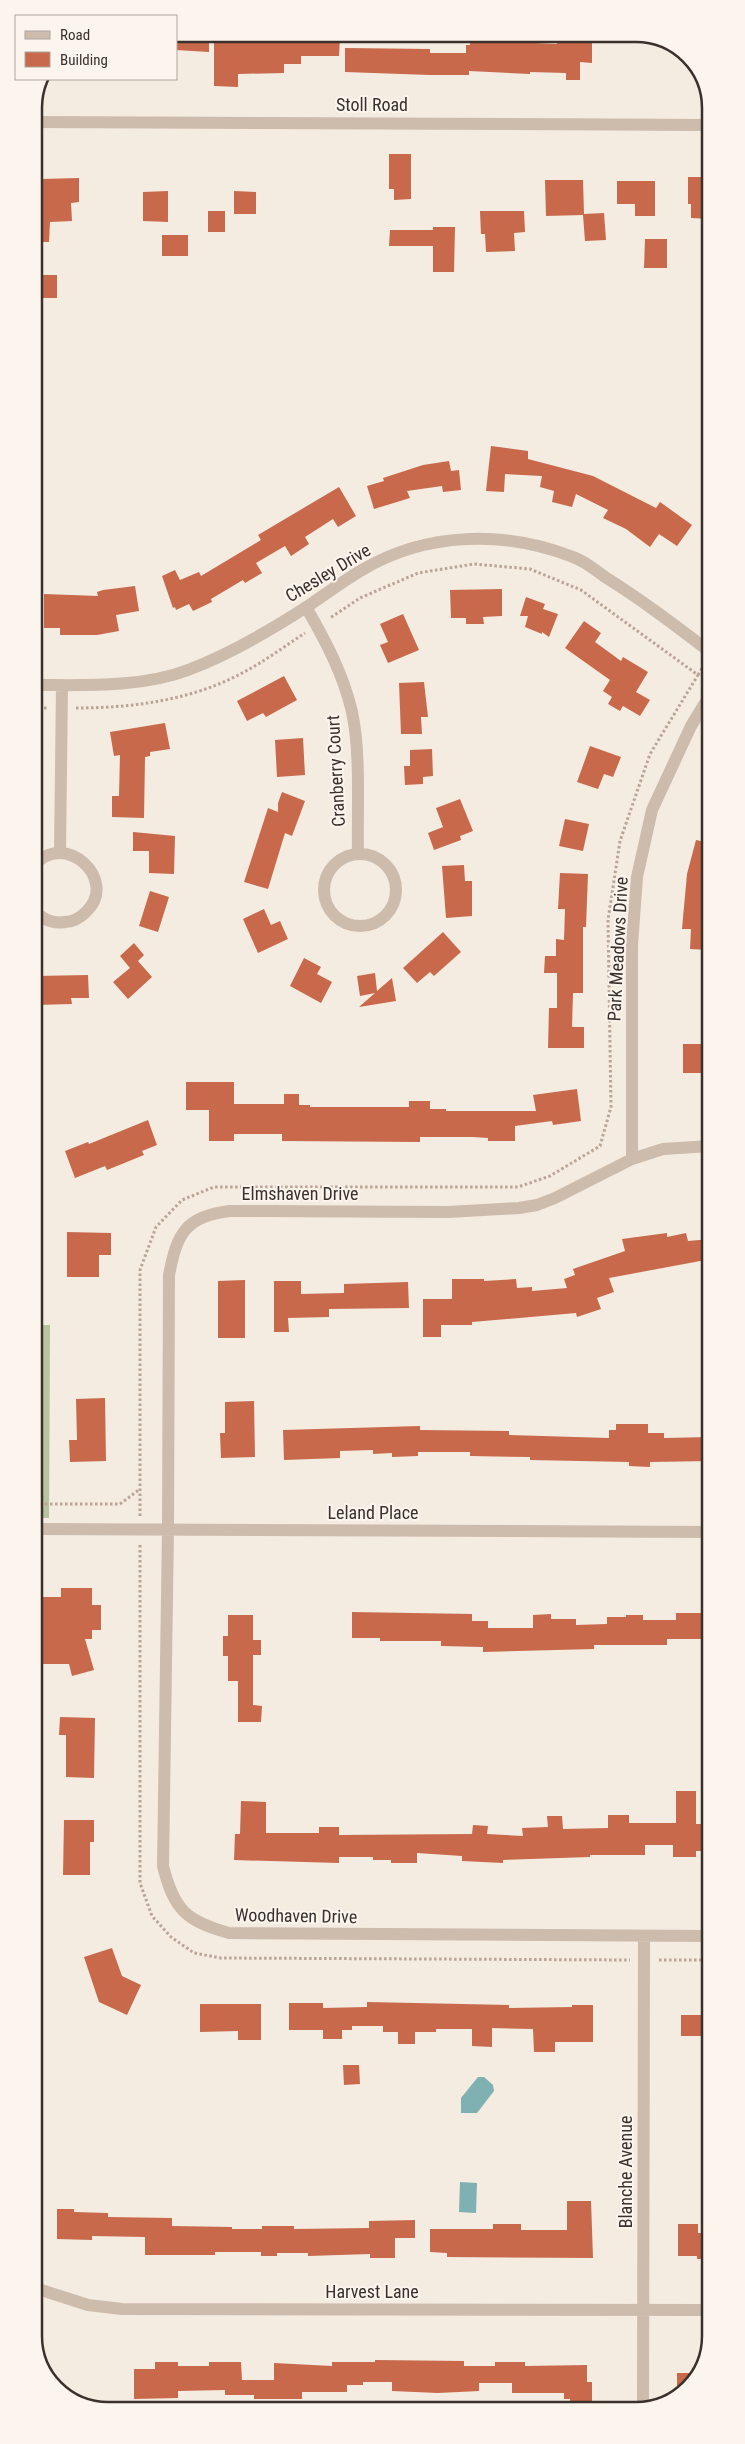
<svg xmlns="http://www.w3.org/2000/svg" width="745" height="2444" font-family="'Roboto Condensed',sans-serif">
  <rect width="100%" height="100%" fill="#f4ebe1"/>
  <path fill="#b8c4a0" d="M35,1325H50L49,1518H35Z"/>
  <path fill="#7fb0b2" d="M478,2077H484L493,2085L494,2091L477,2113H461V2098Z
    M460,2182L477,2183L476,2213L459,2212Z"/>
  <path fill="#c8694b" d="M177,34H209V52L176,50Z
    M254,34H282V41L323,40V37H340L339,56H301V64H284V73L238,74V87L214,86V40L254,41Z
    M470,34H488V41L557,44V40H592V63L580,62V80H566V73L530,72V74L469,71V75H430L345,72V48L430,49V53H466V45H470Z
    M389,154H411V199L394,200V189H389Z
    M688,177H710V219L691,218V204H688Z
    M79,178V202L71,203L72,221L50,222L49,242H34V209H43L42,179Z
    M545,180H583L584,214L604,213L606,240L585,241L583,215L546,216Z
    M617,181H655V216H635V204H617Z
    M168,191V222L143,221V192Z
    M234,191L256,192V214H234Z
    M208,211H225V232H208Z
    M480,211H524L525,232L514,233L515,251L486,252L485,234H481Z
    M433,227H455L454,272H433V246H389L390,230H433Z
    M162,235H188V256H162Z
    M645,239H667V268H644Z
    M34,275H57V298H34Z
    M491,446L528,451V459L593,476L656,508L660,502L692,525L677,546L659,534L650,547L626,529L603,518L608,510L576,494L572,507L552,502L554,491L540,487L542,476L505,474L504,492L486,491Z
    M449,461L451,471L459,470L461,490L443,492L442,486L407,491L410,498L374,509L367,486L384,481L383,478L423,465Z
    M339,487L356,516L338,527L333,519L305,537L309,544L291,556L285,546L256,563L262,573L245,583L243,580L211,599L212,602L193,611L189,604L176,610L175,607L173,608L162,576L175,570L180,580L199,572L201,576L261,540L258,535Z
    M135,586L139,611L116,615L119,631L97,635H60V628H44V594L98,596L97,592L103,590Z
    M502,589V616L483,617L484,624H466V618H451L450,590Z
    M526,597L545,604L543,609L558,614L549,637L542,632V634L525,627L528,616H520Z
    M403,614L419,650L388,663L380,645L388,642L380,624Z
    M584,621L601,633L595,642L621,661L623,657L648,672L636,692L650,700L640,716L623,706L620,711L608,704L612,697L603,691L610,680L565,648Z
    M284,676L297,700L266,717L263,713L247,721L237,701Z
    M424,682L428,717H421L422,734H401L399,683Z
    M165,723L170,749L150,752V756L145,757L144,818L112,817V796H119L120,755L114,756L110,732Z
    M303,738L305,775L277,777L275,740Z
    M590,746L621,757L613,777L604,774L598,789L577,782Z
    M432,749L433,776L423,777V784L405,785L404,766H410V750Z
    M282,792L305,801L292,836L285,833L268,889L244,882L268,808L278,812V803Z
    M460,799L473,831L460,836L461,840L434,850L428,833L443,827L436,808Z
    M565,819L589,824L583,851L559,846Z
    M133,832L175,836L174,874L149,873V851H133Z
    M696,840L710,843V894L707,909H710V950L690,949L691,929H682L687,874Z
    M464,865L465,881H472V916L446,918L442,866Z
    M560,873L588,874L586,927H583V993H573L572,1027H584V1048H548L549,1008H557V973H544L545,956H556V939L564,940L565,909H558Z
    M150,891L169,897L158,932L139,926Z
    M264,909L271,925L280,921L288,939L258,953L243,919Z
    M443,932L461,952L434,976L430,972L417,983L403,968Z
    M134,943L144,955L138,961L152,977L128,999L113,982L130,968L120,956Z
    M304,958L321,967L317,974L332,982L321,1003L290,986Z
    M375,973L377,991L392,978L396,1001L359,1007L375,993L360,996L357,976Z
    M88,975L89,998H71L72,1004L36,1005L35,976Z
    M683,1044H710V1073H683Z
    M186,1082H234V1104H284V1094H299V1105H310V1107H409V1101H430V1109H446V1111H536L533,1095L577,1089L581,1121L553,1125L552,1121L515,1126V1141H488V1138L473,1137H420V1142L282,1141V1134H234V1141H209V1110H186Z
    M148,1120L157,1145L142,1151L144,1155L107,1170L105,1166L75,1178L65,1151L88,1142L89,1144Z
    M67,1232L111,1233V1255H99V1277H67Z
    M667,1233V1237L686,1233L688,1241L711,1239V1259L609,1278L614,1292L597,1298L601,1309L577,1317L576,1313L472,1322V1325H441V1337H423V1299H452V1279H484V1281L516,1279L517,1288L532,1287V1291L567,1288L564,1279L575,1275L573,1269L625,1251L622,1239Z
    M245,1280V1338H218V1281Z
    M274,1281H301V1294L344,1293V1284L408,1282L409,1308L329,1309V1317L288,1318L289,1332H274Z
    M105,1398L106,1461L70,1462L69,1440H77L76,1399Z
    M254,1401L255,1457L221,1458L220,1433H225V1402Z
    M616,1424H648V1433H664V1438L711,1437V1461L650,1462V1467L629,1466V1462L530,1460V1457L470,1456V1452H418V1456L392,1457V1453L373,1454V1450L340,1451V1458L284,1460L283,1430L420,1426V1430L509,1431V1435L609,1438V1430H616Z
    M61,1588H92V1605H101V1630H92V1639H85L94,1670L72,1676L69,1664H42L43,1597H61Z
    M352,1612L472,1614V1621H488V1628H533V1615L551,1614V1619H576V1625L607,1624V1617H626V1615H643V1620H676V1613H711V1639H667V1645H594V1649L483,1652V1647L441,1646V1641H380V1638H352Z
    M228,1615H253V1640H261V1655H253V1705L262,1706L261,1722H238V1681H228V1656H223V1636H228Z
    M60,1717L95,1718L94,1778L66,1777V1735H59Z
    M676,1791H696V1824H711V1851H696V1857H673V1845H645V1855H590V1857L503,1860V1863L462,1861V1856L417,1853V1863H391V1860H373V1857H339V1863L234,1860L235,1834H240L241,1801L266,1802V1833H319V1827H339V1835L472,1834L473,1825L488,1826L487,1834L523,1836L522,1828L548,1827L547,1816H562L563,1829L608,1828V1815H629V1823H676Z
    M64,1820H94V1842H90V1875H63Z
    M112,1948L122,1976L141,1985L127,2015L99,2002L84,1957Z
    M367,2002L509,2005V2008L572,2007V2005H593V2042H555V2052H534L533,2029L492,2028V2047L472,2046V2029H436V2032H415V2044H398V2032H383V2026H352V2030H342V2039H323V2030H289V2003H323V2008L367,2007Z
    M200,2004H261V2040H238V2031L200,2032Z
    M681,2015H711V2036H681Z
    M343,2065H359L360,2084L344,2085Z
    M567,2201H591L593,2258L447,2257V2253L430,2252V2229H493V2224H521V2230H567Z
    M57,2209H74V2212L108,2213V2217L172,2218V2226L232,2227V2229H262V2226H294V2229L369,2228V2221L415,2220V2238H395V2258H370V2254L308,2256V2253H277V2256H261V2252H215V2255H145V2237L92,2236V2240L57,2239Z
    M678,2224H698V2233H711V2259H697V2256H678Z
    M375,2360L464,2361V2366H495V2362H525V2366L587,2365V2382H592V2409H570V2399H564V2393H512V2383H479V2391L438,2393L392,2391V2382H363V2385H347V2392H302V2399H254V2395H225V2390L178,2391V2398L134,2399V2369H155V2362H178V2366H209V2362H241L242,2380H274V2363L332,2366V2362H375Z
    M677,2373H698L696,2381L677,2393Z"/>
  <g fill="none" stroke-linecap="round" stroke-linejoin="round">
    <path stroke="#b9a596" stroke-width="3" stroke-dasharray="2.5 2.5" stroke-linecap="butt" d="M698,675L704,665
      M34,708H47
      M76,708C133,708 193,700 244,672C265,661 285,646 305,633
      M35,1504H120L140,1489
      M140,1516V1270L156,1227L182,1200L214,1187H518L550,1176L600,1146L611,1107L608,920L620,841L650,754L698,675L581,590L530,569L474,564L418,573L360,598L330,618
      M140,1545V1883L152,1916L171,1937L194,1953L221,1958L630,1960
      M659,1960H711"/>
    <path stroke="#cdbbac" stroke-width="12" d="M34,122L710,125
      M306,607C325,640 343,673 352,712C361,753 357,810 358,853
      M34,685C84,685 141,688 188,670C230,654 271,630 308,606C326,594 343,581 362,570C426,532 504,530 573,557C585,561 595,570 605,577C642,600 676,626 710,652
      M60,853L62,685
      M324 890a36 36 0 1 1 72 0a36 36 0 1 1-72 0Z
      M34,866C64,829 120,880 86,912C80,918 73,922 65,922C53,924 42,919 34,910
      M710,1146L663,1149L632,1159L555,1198L537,1205L519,1208L448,1212L230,1211C185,1216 177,1234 169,1275L168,1529L163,1866C174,1910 186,1921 229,1933L711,1936
      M632,1159V945L637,877L652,810L691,726L710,695
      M35,1529L711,1532
      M35,2288L88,2305L122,2309L711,2310
      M643,2409L644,1936"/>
  </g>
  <g text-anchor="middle" stroke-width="4" stroke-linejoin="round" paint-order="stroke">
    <g font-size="18" fill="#3b302b" stroke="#fbf5ee">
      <text x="372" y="111">Stoll Road</text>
      <text transform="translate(328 573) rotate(-31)" y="6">Chesley Drive</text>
      <text transform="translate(336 771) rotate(-93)" y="6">Cranberry Court</text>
      <text transform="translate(618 949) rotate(-87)" y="6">Park Meadows Drive</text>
      <text x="300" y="1200">Elmshaven Drive</text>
      <text x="373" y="1519">Leland Place</text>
      <text transform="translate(296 1916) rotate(1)" y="6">Woodhaven Drive</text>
      <text transform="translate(626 2172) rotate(-90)" y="6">Blanche Avenue</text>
      <text x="372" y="2298">Harvest Lane</text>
    </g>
  </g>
  <path d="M0 0H745V2444H0ZM108 42H636A66 66 0 0 1 702 108V2336A66 66 0 0 1 636 2402H108A66 66 0 0 1 42 2336V108A66 66 0 0 1 108 42Z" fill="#fbf5ee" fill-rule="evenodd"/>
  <path fill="none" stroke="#3b302b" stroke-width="2.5" d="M108 42H636A66 66 0 0 1 702 108V2336A66 66 0 0 1 636 2402H108A66 66 0 0 1 42 2336V108A66 66 0 0 1 108 42Z"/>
  <rect x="15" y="15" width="162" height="65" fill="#fbf5ee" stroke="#aea6a0"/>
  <rect x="25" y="31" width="25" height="8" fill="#cdbbac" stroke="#aea6a0"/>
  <text x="60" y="40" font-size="15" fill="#3b302b">Road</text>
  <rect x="25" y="52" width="25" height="15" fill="#c8694b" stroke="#aea6a0"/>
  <text x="60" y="65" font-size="15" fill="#3b302b">Building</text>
</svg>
